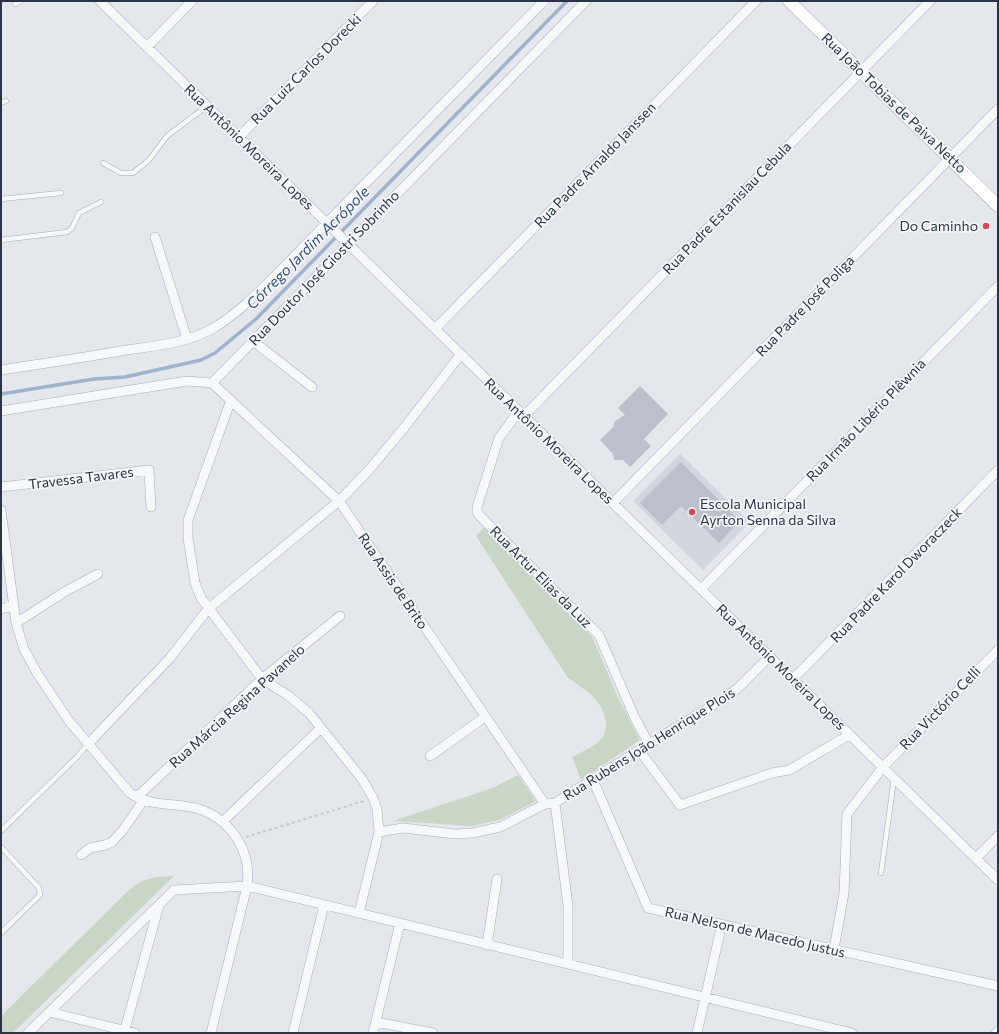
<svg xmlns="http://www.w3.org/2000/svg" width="999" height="1034" font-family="Commissioner,sans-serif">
  <rect width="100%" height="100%" fill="#e4e7ec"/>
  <path fill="#d2d6de" d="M680,454L750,522L703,570L633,501Z"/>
  <path fill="#c9d6c5" d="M484,527L593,638L618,698L640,740L581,780L572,757C581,752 592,748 599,741C604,737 606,731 606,724C604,700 586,690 568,678L476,536Z
    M518,775L536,801L499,820L471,826L393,821L493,788Z
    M174,876L13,1033H1V1016L130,889C145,877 155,877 174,876Z"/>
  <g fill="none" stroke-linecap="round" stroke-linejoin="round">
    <path stroke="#9fb4cc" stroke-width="3.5" d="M1,394L94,379L125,377L201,360L215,353L256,319L567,1"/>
  </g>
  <path fill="#bbc0ca" d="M640,386L668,414L644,439L651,446L630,467L623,460H614L613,454L600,440L613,427L615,421L625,415L618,408Z
    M681,462L740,521L719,543L681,506L662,525L640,503Z"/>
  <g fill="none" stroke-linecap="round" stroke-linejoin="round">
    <g stroke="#a9aeb7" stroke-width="5.5">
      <path id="lane" d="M15,4L21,1
        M1,103L6,101
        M103,163L121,173H133L149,160L167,136L207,106
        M1,199L61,193
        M1,240L67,232L72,228L79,213L101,202
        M1,831L77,757L88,744
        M1,847L39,888L40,895L1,933
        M881,873L894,779"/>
    </g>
    <g stroke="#a9aeb7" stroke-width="10">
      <path id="street" d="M100,1L998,880
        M147,47L192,1
        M239,137L373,1
        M155,237L187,339
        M435,329L756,1
        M253,341L312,387
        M1,370C41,364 81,358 121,351C151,346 185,344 212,329C236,315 257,294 277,274L544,1
        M212,383L339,501L545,804
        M231,400L188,520V538L195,583L201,598L262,679L289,696L309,713L362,779L373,798L377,809L379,832L359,913
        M1,411L187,381L212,383L586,1
        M519,411L499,438L477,507V512L480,516L599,635L634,716L649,744
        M524,416L930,1
        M1,487L149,470L151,507
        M613,503L998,109
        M1,510L16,623L24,649L37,673L69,721L130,793C152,808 175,802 199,809C232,820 252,852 247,886L211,1033
        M701,589L998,286
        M1,609L13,606
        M16,623L66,591L98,574
        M793,679L998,470
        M88,744L170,658L208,609L339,501L368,471L404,428L461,354
        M639,750L680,805L772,773L789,770L849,735
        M430,756L485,717
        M593,780L648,908L998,986
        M137,797L262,679L340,616
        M555,803L568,906V964
        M222,822L321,728
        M379,832L403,828L455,834L473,833L500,827L545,804L555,803L639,750L725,698L738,688L770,656
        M81,855L90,848L105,845L112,842L123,830L143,801
        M976,858L998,836
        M487,945L497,879
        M834,949L844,893L847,814L883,767L998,650
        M49,1012L135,1033
        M376,1022L433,1033
        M28,1033L174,890L247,886L852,1033
        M124,1033L159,905
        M293,1033L324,905
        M373,1033L400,923
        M697,1033L722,924
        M996,1033L998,1031"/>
    </g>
    <g stroke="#a9aeb7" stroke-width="13">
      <path id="secondary" d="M789,1L998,206"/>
    </g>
    <path stroke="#c2c5cb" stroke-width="2" stroke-dasharray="3 3" stroke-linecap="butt" d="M246,837L364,801"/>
    <use href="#lane" stroke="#f7f8fa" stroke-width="4.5"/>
    <use href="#street" stroke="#f7f8fa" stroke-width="9"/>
    <use href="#secondary" stroke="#fff" stroke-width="12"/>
  </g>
  <g fill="#d1495b" stroke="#f4f6f9" stroke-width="1.5">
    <circle cx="986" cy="226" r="4"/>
    <circle cx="692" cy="512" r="4"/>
  </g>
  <g text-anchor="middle" stroke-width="3.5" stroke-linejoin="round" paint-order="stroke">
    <g font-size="14" fill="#2b3445" stroke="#f4f6f9">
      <text transform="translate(306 69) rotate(-45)" y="5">Rua Luiz Carlos Dorecki</text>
      <text transform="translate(894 103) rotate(44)" y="5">Rua João Tobias de Paiva Netto</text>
      <text transform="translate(249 147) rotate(44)" y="5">Rua Antônio Moreira Lopes</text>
      <text transform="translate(595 165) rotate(-46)" y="5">Rua Padre Arnaldo Janssen</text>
      <text transform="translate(727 208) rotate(-46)" y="5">Rua Padre Estanislau Cebula</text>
      <text transform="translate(324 268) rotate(-46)" y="5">Rua Doutor José Giostri Sobrinho</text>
      <text transform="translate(805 306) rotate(-46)" y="5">Rua Padre José Poliga</text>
      <text transform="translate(866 420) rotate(-46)" y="5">Rua Irmão Libério Plêwnia</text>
      <text transform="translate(549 441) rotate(44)" y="5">Rua Antônio Moreira Lopes</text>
      <text transform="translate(81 478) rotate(-7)" y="5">Travessa Tavares</text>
      <text transform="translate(896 575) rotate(-46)" y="5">Rua Padre Karol Dworaczeck</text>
      <text transform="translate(541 577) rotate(45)" y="5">Rua Artur Elias da Luz</text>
      <text transform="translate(393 581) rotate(56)" y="5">Rua Assis de Brito</text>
      <text transform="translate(781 667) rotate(44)" y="5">Rua Antônio Moreira Lopes</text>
      <text transform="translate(237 706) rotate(-42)" y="5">Rua Márcia Regina Pavanelo</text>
      <text transform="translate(940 708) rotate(-46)" y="5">Rua Victório Celli</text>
      <text transform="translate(649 744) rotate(-32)" y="5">Rua Rubens João Henrique Plois</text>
      <text transform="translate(755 932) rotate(13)" y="5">Rua Nelson de Macedo Justus</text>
    </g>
    <g font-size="14" fill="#2b3445" stroke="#f4f6f9" text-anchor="end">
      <text x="978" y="231">Do Caminho</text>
      <text x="700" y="509" text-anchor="start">Escola Municipal<tspan x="700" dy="16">Ayrton Senna da Silva</tspan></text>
    </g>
    <g font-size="15" font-style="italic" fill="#34527a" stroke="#f4f6f9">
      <text transform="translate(308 248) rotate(-45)" y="5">Córrego Jardim Acrópole</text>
    </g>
  </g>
  <rect width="999" height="1034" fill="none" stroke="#2b3445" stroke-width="4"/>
</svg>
